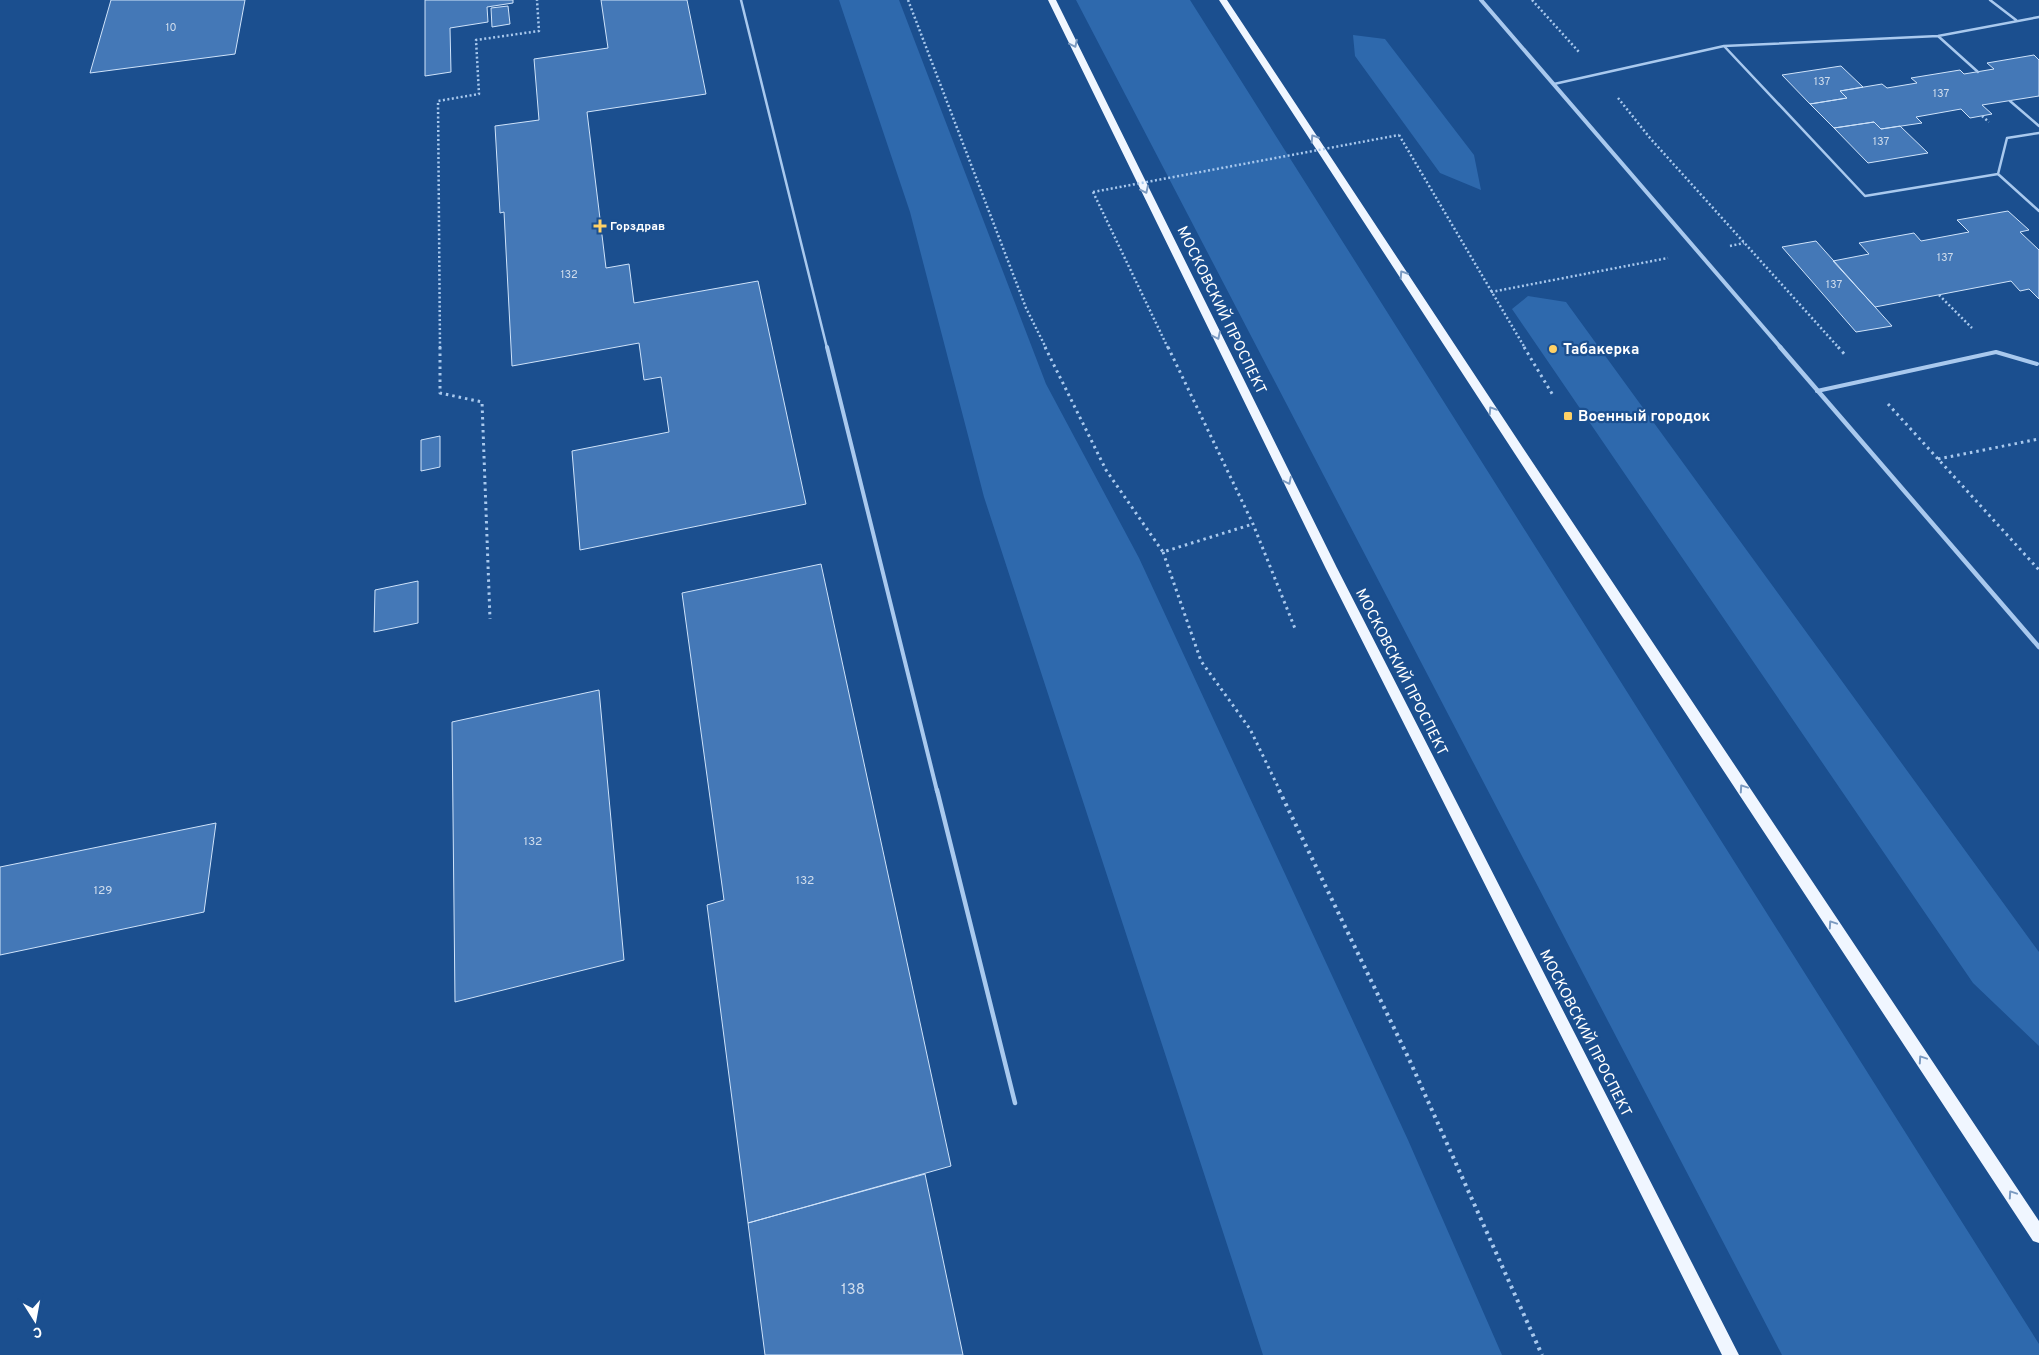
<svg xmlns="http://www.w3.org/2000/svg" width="2039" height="1355" font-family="Overpass,sans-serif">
  <rect width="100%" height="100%" fill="#1b4f8f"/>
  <path fill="#2e69ad" d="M839,0H899L1046,384L1139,558L1408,1140L1502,1355H1263L984,497L910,212Z
    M1076,0H1190L2039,1344V1355H1782Z
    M1353,35L1385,39L1474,155L1481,190L1440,173L1355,56Z
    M1528,296L1566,302L2039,952V1046L1973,983L1512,309Z"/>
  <path fill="#4478b7" stroke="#cfe3fa" d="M111,0H245L235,54L90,73Z
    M425,0H513V3L487,7L488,22L450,28L451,72L425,76Z
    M601,0H687L706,94L587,112L606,268L629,264L634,303L758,281L806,504L580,550L572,451L669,432L661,377L644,380L639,343L512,366L504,212L500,213L495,126L539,120L534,59L608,48Z
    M508,6L510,24L492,27L491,8Z
    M2034,55L2039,60V96L1982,105L1992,114L1970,118L1961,109L1916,117L1922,123L1881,129L1874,122L1834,128L1810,104L1847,98L1840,91L1882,84L1887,88L1917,83L1911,78L1960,70L1964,74L1994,69L1987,63Z
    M1841,66L1863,87L1840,91L1847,98L1810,104L1782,75Z
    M1874,122L1881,129L1900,126L1928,153L1868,163L1834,128Z
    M2008,211L2029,230L2020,232L2039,250V299L2029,289L2020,291L2011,281L1875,307L1833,261L1869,254L1859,243L1914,233L1921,241L1969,232L1957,220Z
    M1816,241L1875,307L1892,326L1856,332L1782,247Z
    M440,436V467L421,471V440Z
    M821,564L951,1166L748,1223L707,905L724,900L682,593Z
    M418,581V623L374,632L375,590Z
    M599,690L624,960L455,1002L452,722Z
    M216,823L204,912L0,955V867Z
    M925,1174L963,1355H765L748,1223Z"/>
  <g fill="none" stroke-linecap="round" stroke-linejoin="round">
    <path stroke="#a9c9ee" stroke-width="2.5" stroke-dasharray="2 2.5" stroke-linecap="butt" d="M908,0L1026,308L1046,348
      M1532,0L1579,52
      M1618,98L1650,138L1839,348
      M1982,116L1989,122
      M1399,135L1525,348
      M1093,192L1168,348
      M1730,246L1744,243
      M1491,292L1668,258
      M1939,295L1972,328
      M440,348L438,101L479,94L476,40L539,31L537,0"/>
    <path stroke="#a9c9ee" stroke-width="3" stroke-dasharray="2.5 4" stroke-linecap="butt" d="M440,347V393L482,402L490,619
      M1045,347L1106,470L1163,552L1253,524
      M1168,347L1253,524L1296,631
      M1524,347L1554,397
      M1838,347L1846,356
      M1888,404L2039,570
      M1938,459L2039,439
      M1163,552L1201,661L1250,729L1280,791"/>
    <path stroke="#a9c9ee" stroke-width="4" stroke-dasharray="3 4.5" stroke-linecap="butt" d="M1279,790L1409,1059L1542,1355"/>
    <path stroke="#a9c9ee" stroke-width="2.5" d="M741,0L827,348
      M1990,0L2016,20
      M1938,36L1978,72
      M1724,46L1865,196L1998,174
      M1554,84L1724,46L1938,36L2039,17
      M2010,101L2039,126
      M2039,133L2007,138L1998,174L2039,211"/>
    <path stroke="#a9c9ee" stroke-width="4" d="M827,347L937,791
      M1817,391L1996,352L2037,364"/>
    <path stroke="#a9c9ee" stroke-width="4.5" d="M937,790L1015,1103"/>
    <path stroke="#a9c9ee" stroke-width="4" d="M1481,0L1781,348"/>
    <path stroke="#a9c9ee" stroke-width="4.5" d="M1780,347L2039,647"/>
    <path fill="#f0f6ff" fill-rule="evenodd" d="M1048,0H1056L1337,568L1739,1355H1722L1326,569Z
      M1219,0H1227L1523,448L2039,1221V1243L2033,1241L1515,454Z"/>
    <path stroke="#a9c9ee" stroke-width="2.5" stroke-dasharray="2 2.5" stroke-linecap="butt" d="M1093,192L1399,135"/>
  </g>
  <defs><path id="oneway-chevron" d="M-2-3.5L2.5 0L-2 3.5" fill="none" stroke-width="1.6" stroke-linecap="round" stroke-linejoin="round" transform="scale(1.25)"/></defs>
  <g stroke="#7b9ac1">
    <use href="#oneway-chevron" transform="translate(1074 44) rotate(64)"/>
    <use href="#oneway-chevron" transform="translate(1314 138) rotate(-123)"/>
    <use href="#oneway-chevron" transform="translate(1145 190) rotate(64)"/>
    <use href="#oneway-chevron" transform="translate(1403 274) rotate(-123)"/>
    <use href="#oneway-chevron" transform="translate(1217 336) rotate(64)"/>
    <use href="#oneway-chevron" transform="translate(1492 410) rotate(-123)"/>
    <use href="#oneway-chevron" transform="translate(1288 481) rotate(64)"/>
    <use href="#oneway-chevron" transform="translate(1743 788) rotate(-124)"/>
    <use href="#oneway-chevron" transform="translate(1832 924) rotate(-124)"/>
    <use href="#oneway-chevron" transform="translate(1922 1059) rotate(-124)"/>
    <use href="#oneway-chevron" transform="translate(2012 1194) rotate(-124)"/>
  </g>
  <g fill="#ffd166" stroke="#1b4f8f" stroke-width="2">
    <path d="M597.5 218.5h5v5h5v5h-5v5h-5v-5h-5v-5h5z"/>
    <circle cx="1553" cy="349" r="5"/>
    <rect x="1563" y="411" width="10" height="10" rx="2.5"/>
  </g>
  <g text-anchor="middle" stroke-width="4.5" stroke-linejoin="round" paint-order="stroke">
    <g font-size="11" fill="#d0dded">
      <text x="171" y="31">10</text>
      <text x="1822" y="85">137</text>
      <text x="1941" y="97">137</text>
      <text x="1881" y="145">137</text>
      <text x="1945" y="261">137</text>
      <text x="569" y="278">132</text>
      <text x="1834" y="288">137</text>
    </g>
    <g font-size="12" font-weight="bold" fill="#fff" stroke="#1b4f8f" text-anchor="start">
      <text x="610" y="230">Горздрав</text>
    </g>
    <g font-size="12" fill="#d0dded">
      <text x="533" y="845">132</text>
      <text x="805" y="884">132</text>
      <text x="103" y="894">129</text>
    </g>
    <g font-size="15" fill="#fff" stroke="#1b4f8f">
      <text transform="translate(1222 310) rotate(64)" y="5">МОСКОВСКИЙ ПРОСПЕКТ</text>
      <text transform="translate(1402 672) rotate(63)" y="5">МОСКОВСКИЙ ПРОСПЕКТ</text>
      <text transform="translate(1586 1033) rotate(63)" y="5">МОСКОВСКИЙ ПРОСПЕКТ</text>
    </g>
    <g font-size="15" font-weight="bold" fill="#fff" stroke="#1b4f8f" text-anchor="start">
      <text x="1563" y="354">Табакерка</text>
      <text x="1578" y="421">Военный городок</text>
    </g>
    <g font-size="15" fill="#d0dded">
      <text x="853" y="1294">138</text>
    </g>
  </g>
  <g transform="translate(35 1320) rotate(169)" stroke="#1b4f8f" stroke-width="4" paint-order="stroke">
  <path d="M0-4L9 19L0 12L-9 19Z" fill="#ffffff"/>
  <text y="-8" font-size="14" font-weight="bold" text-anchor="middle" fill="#ffffff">С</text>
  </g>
</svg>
